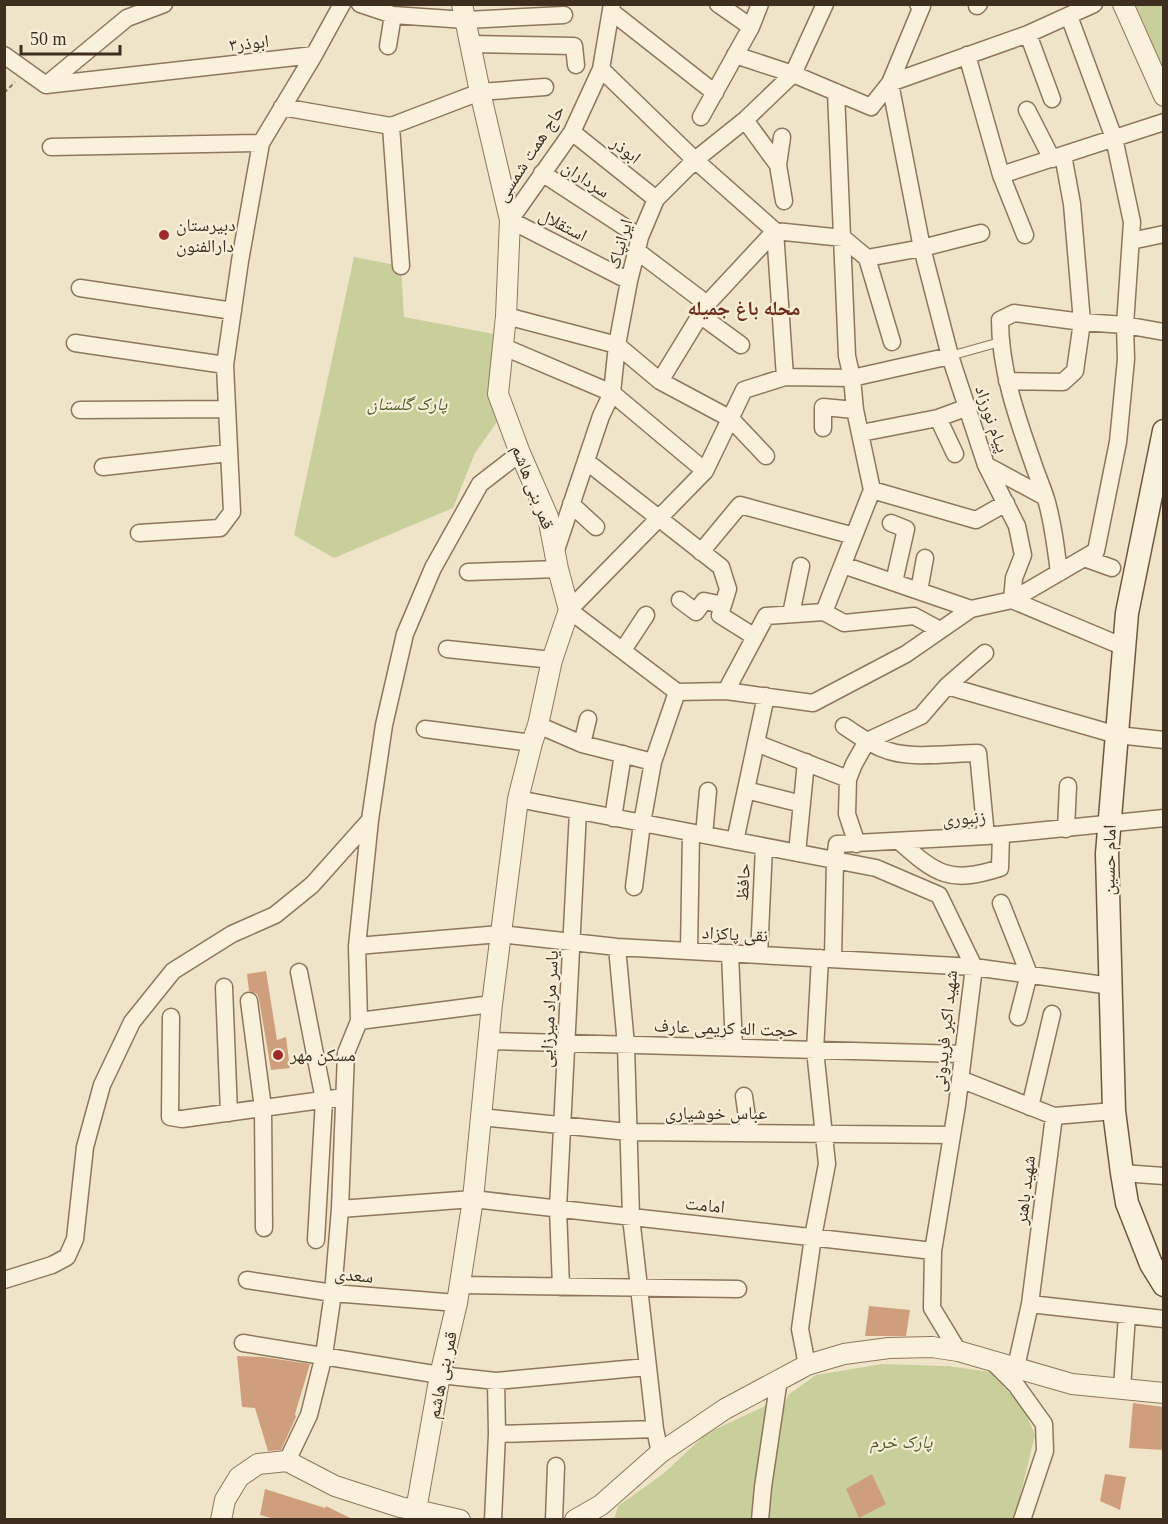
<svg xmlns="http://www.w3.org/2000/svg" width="1168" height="1524" font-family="'Times New Roman','Noto Naskh Arabic',serif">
  <rect width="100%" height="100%" fill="#f0e4c8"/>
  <path fill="#c9cf9b" d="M1136,5H1163V71Z
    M354,257L401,266L404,317L504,336L490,394L497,422L475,453L453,508L334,558L294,535Z
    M882,1364L948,1366L990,1372L1024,1409L1035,1435L1018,1505L1012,1519L768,1520L782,1413L788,1395L816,1375Z
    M767,1405L755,1519L614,1520L618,1506L663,1474L707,1433Z"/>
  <path fill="#cf9f7d" d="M266,971L277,1040L286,1037L290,1068L271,1070L259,999L257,994L249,991L247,974Z
    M869,1306L910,1310L906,1336H865Z
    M237,1356L263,1357L310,1364L295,1414L296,1417L281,1450L268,1451L255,1408L242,1407Z
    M1133,1403L1164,1407V1450L1129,1448Z
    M872,1474L886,1504L859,1518L846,1489Z
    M1105,1474L1126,1477L1120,1510L1100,1501Z
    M265,1489L325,1508L326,1506L354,1520H278L260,1515Z"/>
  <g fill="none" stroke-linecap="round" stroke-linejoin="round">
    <g stroke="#8d765c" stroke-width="10">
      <path id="service" d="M950,356L1000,342"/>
    </g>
    <g stroke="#8d765c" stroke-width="19">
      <path id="minor" d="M360,4L393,15L466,20L564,15
        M612,4L601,69L572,132L510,220L629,281
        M718,4L751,27
        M918,4L922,6L890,83L922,248L950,356L986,465L1017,526L1023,555L1014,578L1012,600L1124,647
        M977,6L979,4
        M612,12L715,93
        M1028,34L1052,99
        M470,44L574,46L576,65
        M388,46L393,15
        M4,55L46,85
        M735,55L793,74L871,107L890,83L1028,34L1094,4
        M967,55L1001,175L1025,235
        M601,69L695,160L775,231L785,377
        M46,85L314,55
        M46,85L127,18L164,4
        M282,107L391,126L480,92L545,87
        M1027,110L1052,159
        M701,117L751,27L760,4
        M745,120L778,165
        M391,126L401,266
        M572,132L656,199
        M782,137L778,165L784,201
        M51,147L261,143
        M542,173L640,237
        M1001,175L1164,122
        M1131,241L1164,234
        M637,251L707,304
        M867,258L892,342
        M80,288L233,311
        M700,315L741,345
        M506,316L617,345L660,381L731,419L766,456
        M75,343L225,365
        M504,347L612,393L705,471
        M950,356L852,378L785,377L744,390L705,471L569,610L677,692L726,691L813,703L906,654L971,609L1012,600L1096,551L1118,442L1126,359L1125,325L1132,222L1114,138L1069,16
        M660,381L707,304L775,231L843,238L867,258L922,248L981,233
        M1007,381L1063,382L1075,371L1082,322L1072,204L1063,155
        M80,410L227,409
        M938,418L955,454
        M823,428V407L855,410
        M861,433L938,418L968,407
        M586,461L721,567L728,589L720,615L755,637
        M986,465L1045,497
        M103,467L229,453
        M872,490L976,520L1006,503
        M571,504L596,527
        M891,523L906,529L894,582
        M139,533L220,528L232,512L225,365L240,261L261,143L314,55L342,4
        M701,552L740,505L854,536
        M555,553L601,416L612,393L617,345L629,281L640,237L656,199L695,160L745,120L793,74L825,4
        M1084,558L1112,568
        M843,565L971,609
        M468,572L558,569
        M1059,573C1056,548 1053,523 1046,499C1042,486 1036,473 1032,460C1016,415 1000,368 1000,320L1014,313L1082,322L1125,325L1164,332
        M919,591L925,558
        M680,600L696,612L704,601L723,605
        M824,612L844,623L914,616L940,630
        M791,614L801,566
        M447,649L552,660
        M623,650L646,615
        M947,686L1117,735L1164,740
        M726,691L766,616L824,612L872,490L855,410L852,378L847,356L836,92
        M538,725L582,744L653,762
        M844,726C858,735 872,746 889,751C912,759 953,753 978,753L986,836
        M425,729L532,743
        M756,743L848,779
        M582,744L588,719
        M746,790L802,804
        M518,799L876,868L939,895L974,967L957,1105L933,1251L932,1308L958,1351
        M613,818L623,754
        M1066,829L1068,786
        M704,835L708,791
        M735,841L766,696
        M899,841C937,875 950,884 1000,868L1001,835
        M857,844L847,814L848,779L854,764L867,741L921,716L947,686L985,653
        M797,853L806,762
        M634,887L642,823L653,762L677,692
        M1001,903L1029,974L1018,1017
        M357,946L500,934L617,947L974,967L1111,986
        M617,947L626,1045L631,1217L655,1429L660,1453
        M689,951L691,833
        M730,953L734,1048
        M759,955L764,847
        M833,959L835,860L837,844L986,836L1164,818
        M299,972L324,1100L316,1240
        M224,987L229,1113
        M249,1001L263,1108L264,1228
        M171,1017L170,1117L182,1119L344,1097
        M359,1021L492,1004
        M488,1041L963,1054
        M960,1079L1054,1116L1030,1304L1016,1367
        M744,1096L749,1132
        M1030,1107L1052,1014
        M1054,1116L1114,1111
        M481,1117L628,1132L952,1135
        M1122,1173L1164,1176
        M340,1209L473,1199L933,1251
        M4,1280L52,1265L67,1257L75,1239L85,1147L102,1085L132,1022L173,971L232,934L275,915L312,885L370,820
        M247,1280L333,1293L457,1303
        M460,1285L738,1289
        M561,1287L558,1208L578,811
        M1030,1304L1164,1319
        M243,1343L440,1375L496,1381L647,1367
        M991,1360L1016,1385L1044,1424L1045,1451L1022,1520
        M807,1365L800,1329L813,1237L827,1164L815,1050L820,958
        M1122,1388L1127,1315
        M497,1434L655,1429
        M287,1461L309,1415L324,1355L333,1293L340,1209L346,1053L359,1021L357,946L370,820L384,725L405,634L433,568L480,484L520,453
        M493,1520L497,1434L496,1381
        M554,1520L556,1466
        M760,1520L763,1487L779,1379"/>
    </g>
    <g stroke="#8d765c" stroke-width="22">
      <path id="tertiary" d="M1123,4L1164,96
        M416,1510L460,1520
        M221,1520L225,1500L239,1477L258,1464L287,1461L335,1486L400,1507L416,1510L440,1375L457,1303L473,1199L492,1004L518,799L532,743L538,725L552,660L569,610L558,569L548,517L520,453L498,394L506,316L510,220L480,92L462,4
        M575,1520L601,1505L660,1453L725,1409L807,1365L844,1354L889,1348L932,1347L958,1351L1072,1384L1164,1393"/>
    </g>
    <g stroke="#6f573f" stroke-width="25">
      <path id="secondary" d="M1164,431L1127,613L1107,854L1114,1111L1122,1173L1127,1203L1151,1264L1164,1285"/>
    </g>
    <path stroke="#8d765c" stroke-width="2" stroke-dasharray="4.5 3" stroke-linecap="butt" d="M4,93L15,82"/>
    <use href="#service" stroke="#faf1dc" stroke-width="8"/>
    <use href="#minor" stroke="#faf1dc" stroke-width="16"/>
    <use href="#tertiary" stroke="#faf1dc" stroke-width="20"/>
    <use href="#secondary" stroke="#faf1dc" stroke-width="22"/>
  </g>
  <g fill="#9e2a2b" stroke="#f7eed8" stroke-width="2">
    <circle cx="164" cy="235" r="6"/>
    <circle cx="278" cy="1055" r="6"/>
  </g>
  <g text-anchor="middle" stroke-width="4.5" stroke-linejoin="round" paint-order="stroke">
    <g font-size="18" fill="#3d2e20" stroke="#f7eed8">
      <text transform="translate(249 43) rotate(-6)" y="6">ابوذر۳</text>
      <text transform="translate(626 150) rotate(38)" y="6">ابوذر</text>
      <text transform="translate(530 153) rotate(-57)" y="6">حاج همت شمسی</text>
      <text transform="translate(586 179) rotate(33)" y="6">سرداران</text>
      <text transform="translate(563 225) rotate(27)" y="6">استقلال</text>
      <text transform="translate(620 244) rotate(-74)" y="6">ایرانپاک</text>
      <text transform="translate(992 419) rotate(71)" y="6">پیام نورزاد</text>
      <text transform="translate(533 487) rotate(69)" y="6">قمر بنی هاشم</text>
      <text transform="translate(964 818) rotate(-4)" y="6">زنبوری</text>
      <text transform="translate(1109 860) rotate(-89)" y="6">امام حسین</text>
      <text transform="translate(743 882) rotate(-87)" y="6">حافظ</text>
      <text transform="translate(735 934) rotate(3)" y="6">نقی پاکزاد</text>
      <text transform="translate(549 1009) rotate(-87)" y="6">یاسر مراد میرزایی</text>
      <text transform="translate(726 1028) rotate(2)" y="6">حجت اله کریمی عارف</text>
      <text transform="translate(945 1031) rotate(-84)" y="6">شهید اکبر فریدونی</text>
      <text x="716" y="1119">عباس خوشیاری</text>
      <text transform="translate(1025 1190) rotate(-83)" y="6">شهید باهنر</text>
      <text transform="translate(705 1205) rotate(6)" y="6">امامت</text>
      <text transform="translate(354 1275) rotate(5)" y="6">سعدی</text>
      <text transform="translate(442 1375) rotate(-78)" y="6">قمر بنی هاشم</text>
    </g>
    <g font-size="18" fill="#3d2e20" stroke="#f7eed8" text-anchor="start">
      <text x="176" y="231">دبیرستان<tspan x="176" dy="21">دارالفنون</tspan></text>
      <text x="290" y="1061">مسکن مهر</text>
    </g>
    <g font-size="18" font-style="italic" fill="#4d5a26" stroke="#f7eed8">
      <text x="407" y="410">پارک گلستان</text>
      <text x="901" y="1448">پارک خرم</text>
    </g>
    <g font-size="20" font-weight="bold" fill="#6b2e1e" stroke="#f7eed8">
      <text x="744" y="315">محله باغ‌ جمیله</text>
    </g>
  </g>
  <rect width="1168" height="1524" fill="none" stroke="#3d2e20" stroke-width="12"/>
  <path d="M21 45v9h99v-9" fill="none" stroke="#3d2e20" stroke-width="3"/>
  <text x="30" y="45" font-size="18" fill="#3d2e20" stroke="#f7eed8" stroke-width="4.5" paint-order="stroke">50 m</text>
</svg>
